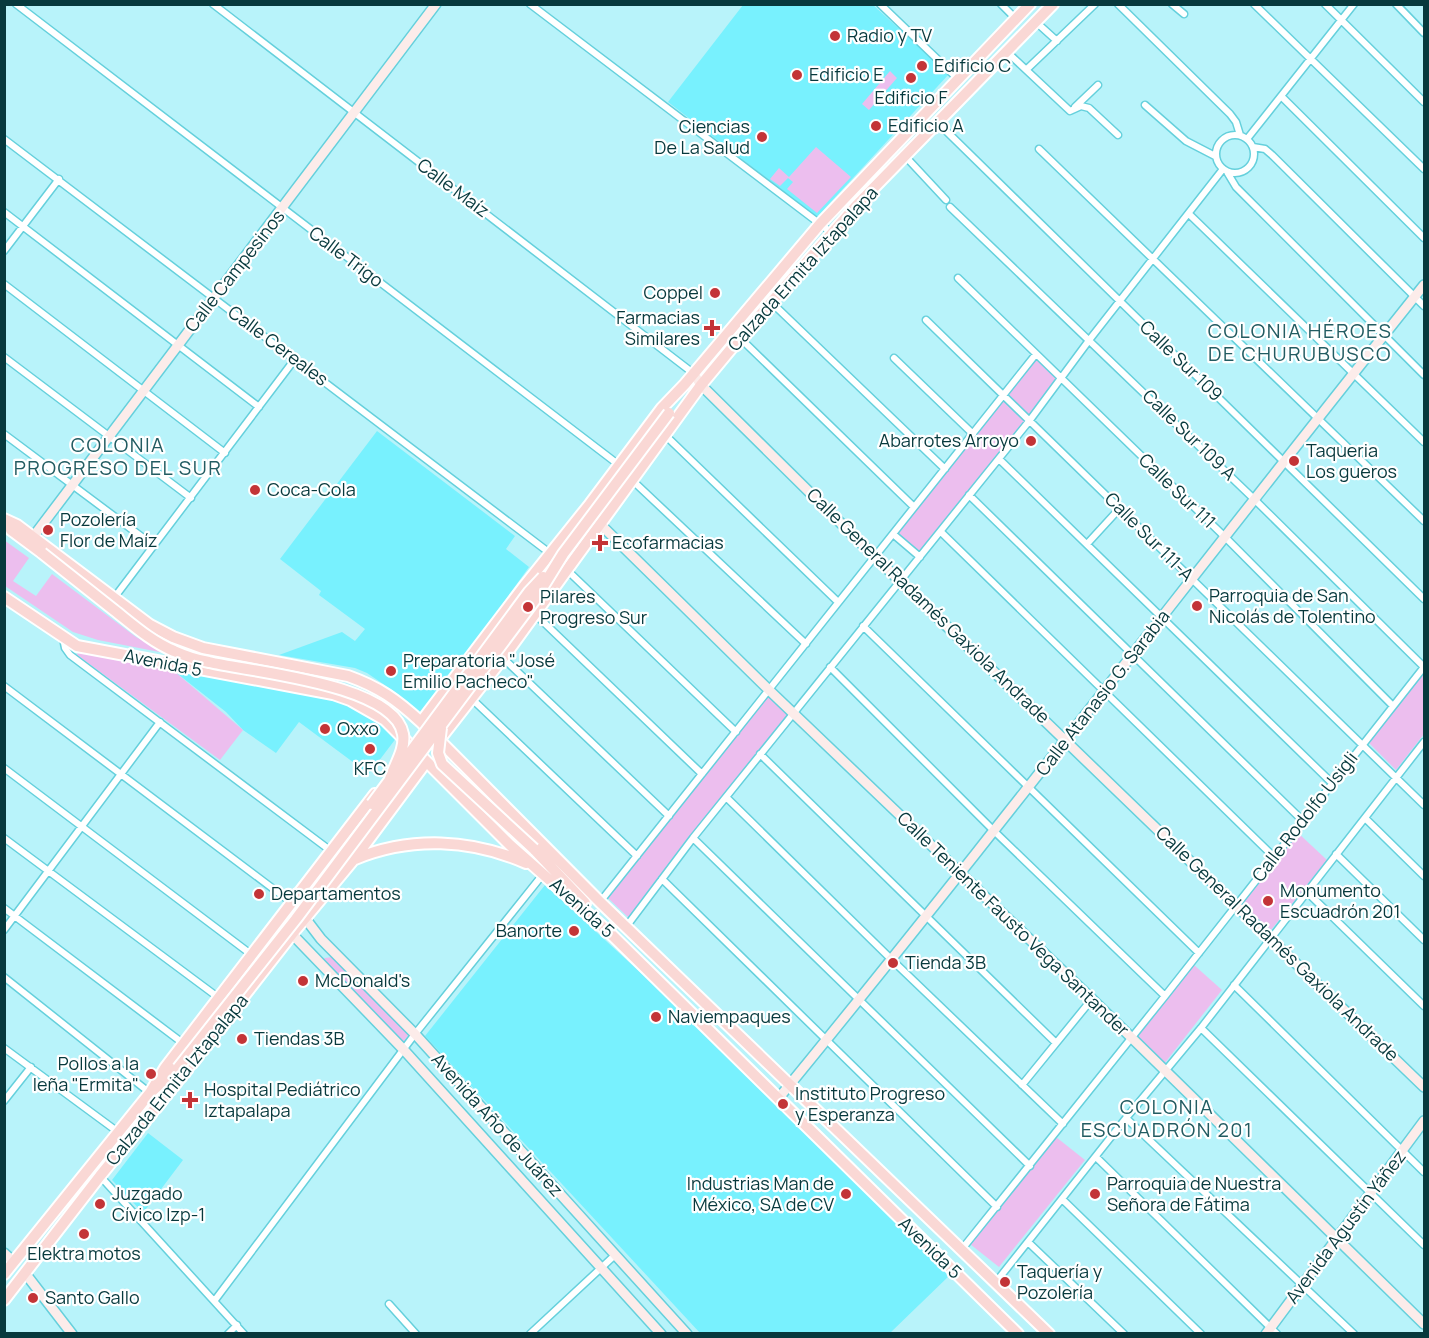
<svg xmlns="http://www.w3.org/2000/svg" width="1429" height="1338" font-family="Manrope,sans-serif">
  <rect width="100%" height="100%" fill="#b8f3fa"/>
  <path fill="#78f1fe" d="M743,5H873L949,74L817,217L668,102Z
    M377,431L515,536L506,549L529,567L425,712L419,713L395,692L367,673L355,668L279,655L342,632L355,641L365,629L319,595L321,591L280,559Z
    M174,671L234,680L347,703L367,711L397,737L369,774L299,722L276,753L243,730L226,712Z
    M545,885L653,984L950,1275L890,1333H700L425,1036Z
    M148,1133L183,1160L143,1213L112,1180Z"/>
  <path fill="#ecbeee" d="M890,71L897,78L869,110L862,104Z
    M816,147L851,177L817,213L787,189L793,182L788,178L780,186L770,179L779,168L789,177Z
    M1036,359L1057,377L1030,420L975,489L918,553L897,535Z
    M4,540L29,558L13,581L36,596L52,574L136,637L153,646L180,656L98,640L73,632L5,586Z
    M78,652L174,671L243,730L220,760L77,655Z
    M1424,670V734L1396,770L1368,742Z
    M767,694L788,714L693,834L630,919L608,898Z
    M1296,831L1327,860L1271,930L1240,903Z
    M332,957L410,1033L401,1045L319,959Z
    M1194,965L1222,990L1164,1064L1136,1037Z
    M1056,1137L1085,1160L999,1267L970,1244Z"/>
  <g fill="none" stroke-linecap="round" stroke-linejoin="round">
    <g stroke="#65d0dc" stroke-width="9">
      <path id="street" d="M16,4L619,465
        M213,4L693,373
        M530,4L832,233
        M880,4L958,79
        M1001,4L1016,19
        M1118,4L1230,114L1236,122L1240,135
        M1172,4L1184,14
        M1254,4L1424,169
        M1325,4L1424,102
        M1396,4L1424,33
        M1036,22L1057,41
        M1006,51L1070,111
        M1026,70L1095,4
        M1282,97L1424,238
        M1145,105L1186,141L1215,156
        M1075,107L1098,85
        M1070,111L1081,106L1089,108L1118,135
        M937,122L1424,599
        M1216 154a19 19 0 1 1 38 0a19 19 0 1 1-38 0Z
        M4,139L551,554
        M1247,139L1354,4
        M1253,147L1265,149L1272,155L1424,306
        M1039,149L1424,521
        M905,156L946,200
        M1227,172L1236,187L1424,375
        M950,207L1255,500L1424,667
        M4,212L259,407
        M1189,214L1424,442
        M4,251L59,179
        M958,278L1226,538L1393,706
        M4,284L225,453
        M771,302L945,469
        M926,320L1424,805
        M740,338L914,507
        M4,357L191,498
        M894,358L973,434
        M4,434L154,546
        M665,435L838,602
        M999,459L1332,783
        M632,480L806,644
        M969,495L1302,820
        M941,532L1274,857
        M893,534L920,557
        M1087,544L1120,508
        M567,570L736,732
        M114,598L295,359
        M535,614L702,774
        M863,626L1199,953
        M63,638L65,648L70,655L331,851
        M503,658L669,816
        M830,667L994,831L1165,996
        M4,686L292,903
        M472,699L637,856
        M760,754L1056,1043
        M4,768L252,955
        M726,797L892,960L1063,1124
        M1365,818L1424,876
        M4,838L219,998
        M693,838L1030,1166
        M1336,854L1424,940
        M662,879L997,1207
        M1307,892L1424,1006
        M600,902L1036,354
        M4,908L184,1044
        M626,927L693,838L1030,420L1090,339L1223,169
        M4,930L160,722
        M4,977L150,1093
        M1234,985L1424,1172
        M1201,1028L1424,1245
        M4,1048L118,1132
        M1022,1085L1092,999
        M4,1101L31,1067
        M1126,1118L1354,1334
        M1096,1157L1277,1334
        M100,1176L244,1334
        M1062,1199L1201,1334
        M1028,1242L1124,1334
        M962,1249L1165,996L1424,667
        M996,1282L1126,1118L1201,1028L1424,742
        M215,1300L415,1034L544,873
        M389,1304L416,1334
        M228,1334L237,1325
        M530,1334L615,1255"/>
    </g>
    <g stroke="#65d0dc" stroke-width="12">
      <path id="secondary" d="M693,373L701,385L875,557L1424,1087
        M600,524L770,691L1092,999L1424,1324
        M33,537L436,4
        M305,918L321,939L415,1034L687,1334
        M292,934L403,1049L661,1334
        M778,1099C998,831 1208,555 1424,285
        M4,1253L14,1262
        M25,1273L72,1334
        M1266,1334L1424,1121"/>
    </g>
    <g stroke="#fff" stroke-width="14">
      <path id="primary" d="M4,519L17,525L150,625L173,637L203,648L348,676C379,687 397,700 421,722L600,902L1049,1334
        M8,522L11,530L42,553
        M4,597L77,646L333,694L350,700L385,720L510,845L613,936L1018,1334
        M421,722L526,584L590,504L662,408L685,384L820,224L1030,4
        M439,740L503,658L701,385L740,338L855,207L1053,4
        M534,849L585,903
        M355,859C411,836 471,839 526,863
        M150,1093L165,1068L375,794
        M4,1274L150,1093L178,1068
        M4,1300L100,1176L179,1079L296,929L354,859L426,762"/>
    </g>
    <use href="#street" stroke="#fff" stroke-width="6"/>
    <use href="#secondary" stroke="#fcecea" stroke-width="9"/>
    <use href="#primary" stroke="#fad8d5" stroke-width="10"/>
    <g stroke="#fff" stroke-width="14" stroke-linecap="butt">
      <path id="primary-bridge" d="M42,553C66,572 90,591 114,610C133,625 152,642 174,651C185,656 197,660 209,662C251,672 394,684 403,734C406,750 393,767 389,782
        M441,728L438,753L442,764L534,849
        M372,804L529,592L543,577
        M178,1068L296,919L534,601L563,554L669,413"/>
    </g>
    <use href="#primary-bridge" stroke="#fad8d5" stroke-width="10"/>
  </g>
  <g fill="#c33437" stroke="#fff" stroke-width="2">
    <circle cx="835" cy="36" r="6"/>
    <circle cx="922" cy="66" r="6"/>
    <circle cx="797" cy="75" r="6"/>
    <circle cx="911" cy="78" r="6"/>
    <circle cx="876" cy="126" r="6"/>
    <circle cx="762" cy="137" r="6"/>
    <circle cx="715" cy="293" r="6"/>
    <path d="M709 319h6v6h6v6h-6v6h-6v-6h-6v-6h6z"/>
    <circle cx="1031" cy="441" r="6"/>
    <circle cx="1294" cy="461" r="6"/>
    <circle cx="255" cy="490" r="6"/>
    <circle cx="48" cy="530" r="6"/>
    <path d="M597 534h6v6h6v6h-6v6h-6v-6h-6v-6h6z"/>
    <circle cx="1197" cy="606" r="6"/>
    <circle cx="528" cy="607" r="6"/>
    <circle cx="391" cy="671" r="6"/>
    <circle cx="325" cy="729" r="6"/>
    <circle cx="370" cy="749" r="6"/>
    <circle cx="259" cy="894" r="6"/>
    <circle cx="1268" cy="901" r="6"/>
    <circle cx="574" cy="931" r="6"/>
    <circle cx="893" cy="963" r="6"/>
    <circle cx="303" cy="981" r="6"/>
    <circle cx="656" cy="1017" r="6"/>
    <circle cx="242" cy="1039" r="6"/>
    <circle cx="151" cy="1074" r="6"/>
    <path d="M187 1091h6v6h6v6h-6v6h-6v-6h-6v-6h6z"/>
    <circle cx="783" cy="1104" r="6"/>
    <circle cx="846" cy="1194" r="6"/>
    <circle cx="1095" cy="1194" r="6"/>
    <circle cx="100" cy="1204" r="6"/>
    <circle cx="84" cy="1234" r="6"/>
    <circle cx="1005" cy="1282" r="6"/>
    <circle cx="33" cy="1298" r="6"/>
  </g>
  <g text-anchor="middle" stroke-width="4.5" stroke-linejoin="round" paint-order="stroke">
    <g font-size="18" fill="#07393d" stroke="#fff" text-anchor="start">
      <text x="847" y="42">Radio y TV</text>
      <text x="934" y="72">Edificio C</text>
      <text x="809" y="81">Edificio E</text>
      <text x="911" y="104" text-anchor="middle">Edificio F</text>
      <text x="888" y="132">Edificio A</text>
      <text x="750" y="133" text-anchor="end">Ciencias<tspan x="750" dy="21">De La Salud</tspan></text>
      <text x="703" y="299" text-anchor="end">Coppel</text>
      <text x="700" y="324" text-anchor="end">Farmacias<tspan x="700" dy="21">Similares</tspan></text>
      <text x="1019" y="447" text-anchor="end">Abarrotes Arroyo</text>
      <text x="1306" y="457">Taqueria<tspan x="1306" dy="21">Los gueros</tspan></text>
      <text x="267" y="496">Coca-Cola</text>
      <text x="60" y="526">Pozolería<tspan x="60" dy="21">Flor de Maíz</tspan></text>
      <text x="612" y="549">Ecofarmacias</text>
      <text x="1209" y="602">Parroquia de San<tspan x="1209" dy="21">Nicolás de Tolentino</tspan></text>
      <text x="540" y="603">Pilares<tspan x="540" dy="21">Progreso Sur</tspan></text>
      <text x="403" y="667">Preparatoria "José<tspan x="403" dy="21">Emilio Pacheco"</tspan></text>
      <text x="337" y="735">Oxxo</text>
      <text x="370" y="775" text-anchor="middle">KFC</text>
      <text x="1280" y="897">Monumento<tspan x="1280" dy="21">Escuadrón 201</tspan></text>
      <text x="271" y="900">Departamentos</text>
      <text x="562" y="937" text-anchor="end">Banorte</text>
      <text x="905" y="969">Tienda 3B</text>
      <text x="315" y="987">McDonald's</text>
      <text x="668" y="1023">Naviempaques</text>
      <text x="254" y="1045">Tiendas 3B</text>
      <text x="139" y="1070" text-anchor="end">Pollos a la<tspan x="139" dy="21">leña "Ermita"</tspan></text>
      <text x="204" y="1096">Hospital Pediátrico<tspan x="204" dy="21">Iztapalapa</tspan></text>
      <text x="795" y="1100">Instituto Progreso<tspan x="795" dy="21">y Esperanza</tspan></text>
      <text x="834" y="1190" text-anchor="end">Industrias Man de<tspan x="834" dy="21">México, SA de CV</tspan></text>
      <text x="1107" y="1190">Parroquia de Nuestra<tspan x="1107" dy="21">Señora de Fátima</tspan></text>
      <text x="112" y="1200">Juzgado<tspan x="112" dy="21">Cívico Izp-1</tspan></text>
      <text x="84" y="1260" text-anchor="middle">Elektra motos</text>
      <text x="1017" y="1278">Taquería y<tspan x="1017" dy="21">Pozolería</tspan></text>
      <text x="45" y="1304">Santo Gallo</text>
    </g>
    <g font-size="18" fill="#07393d" stroke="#fff">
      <text transform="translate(453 188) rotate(37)" y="6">Calle Maíz</text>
      <text transform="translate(346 257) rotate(37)" y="6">Calle Trigo</text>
      <text transform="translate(803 269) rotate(-48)" y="6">Calzada Ermita Iztapalapa</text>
      <text transform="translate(235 271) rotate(-52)" y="6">Calle Campesinos</text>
      <text transform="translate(278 346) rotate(37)" y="6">Calle Cereales</text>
      <text transform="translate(1181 361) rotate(44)" y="6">Calle Sur 109</text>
      <text transform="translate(1189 435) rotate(44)" y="6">Calle Sur 109 A</text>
      <text transform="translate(1177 491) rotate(44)" y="6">Calle Sur 111</text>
      <text transform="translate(1149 537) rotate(45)" y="6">Calle Sur 111-A</text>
      <text transform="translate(928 606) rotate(44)" y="6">Calle General Radamés Gaxiola Andrade</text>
      <text transform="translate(163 663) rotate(11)" y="6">Avenida 5</text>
      <text transform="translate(1103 693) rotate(-52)" y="6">Calle Atanasio G. Sarabia</text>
      <text transform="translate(1305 817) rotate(-52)" y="6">Calle Rodolfo Usigli</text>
      <text transform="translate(582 908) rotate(42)" y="6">Avenida 5</text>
      <text transform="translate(1013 924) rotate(44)" y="6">Calle Teniente Fausto Vega Santander</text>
      <text transform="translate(1277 944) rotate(44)" y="6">Calle General Radamés Gaxiola Andrade</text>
      <text transform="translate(177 1080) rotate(-51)" y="6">Calzada Ermita Iztapalapa</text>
      <text transform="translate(497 1125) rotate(48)" y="6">Avenida Año de Juárez</text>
      <text transform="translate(1346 1227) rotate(-53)" y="6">Avenida Agustín Yáñez</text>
      <text transform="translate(930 1248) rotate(44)" y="6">Avenida 5</text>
    </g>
    <g font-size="20" letter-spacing="1.5" fill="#225c62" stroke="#fff">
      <text x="1300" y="338">COLONIA HÉROES<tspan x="1300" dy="23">DE CHURUBUSCO</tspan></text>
      <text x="118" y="452">COLONIA<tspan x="118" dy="23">PROGRESO DEL SUR</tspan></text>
      <text x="1167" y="1114">COLONIA<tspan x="1167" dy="23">ESCUADRÓN 201</tspan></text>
    </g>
  </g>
  <rect width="1429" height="1338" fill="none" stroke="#07393d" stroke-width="12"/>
</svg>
